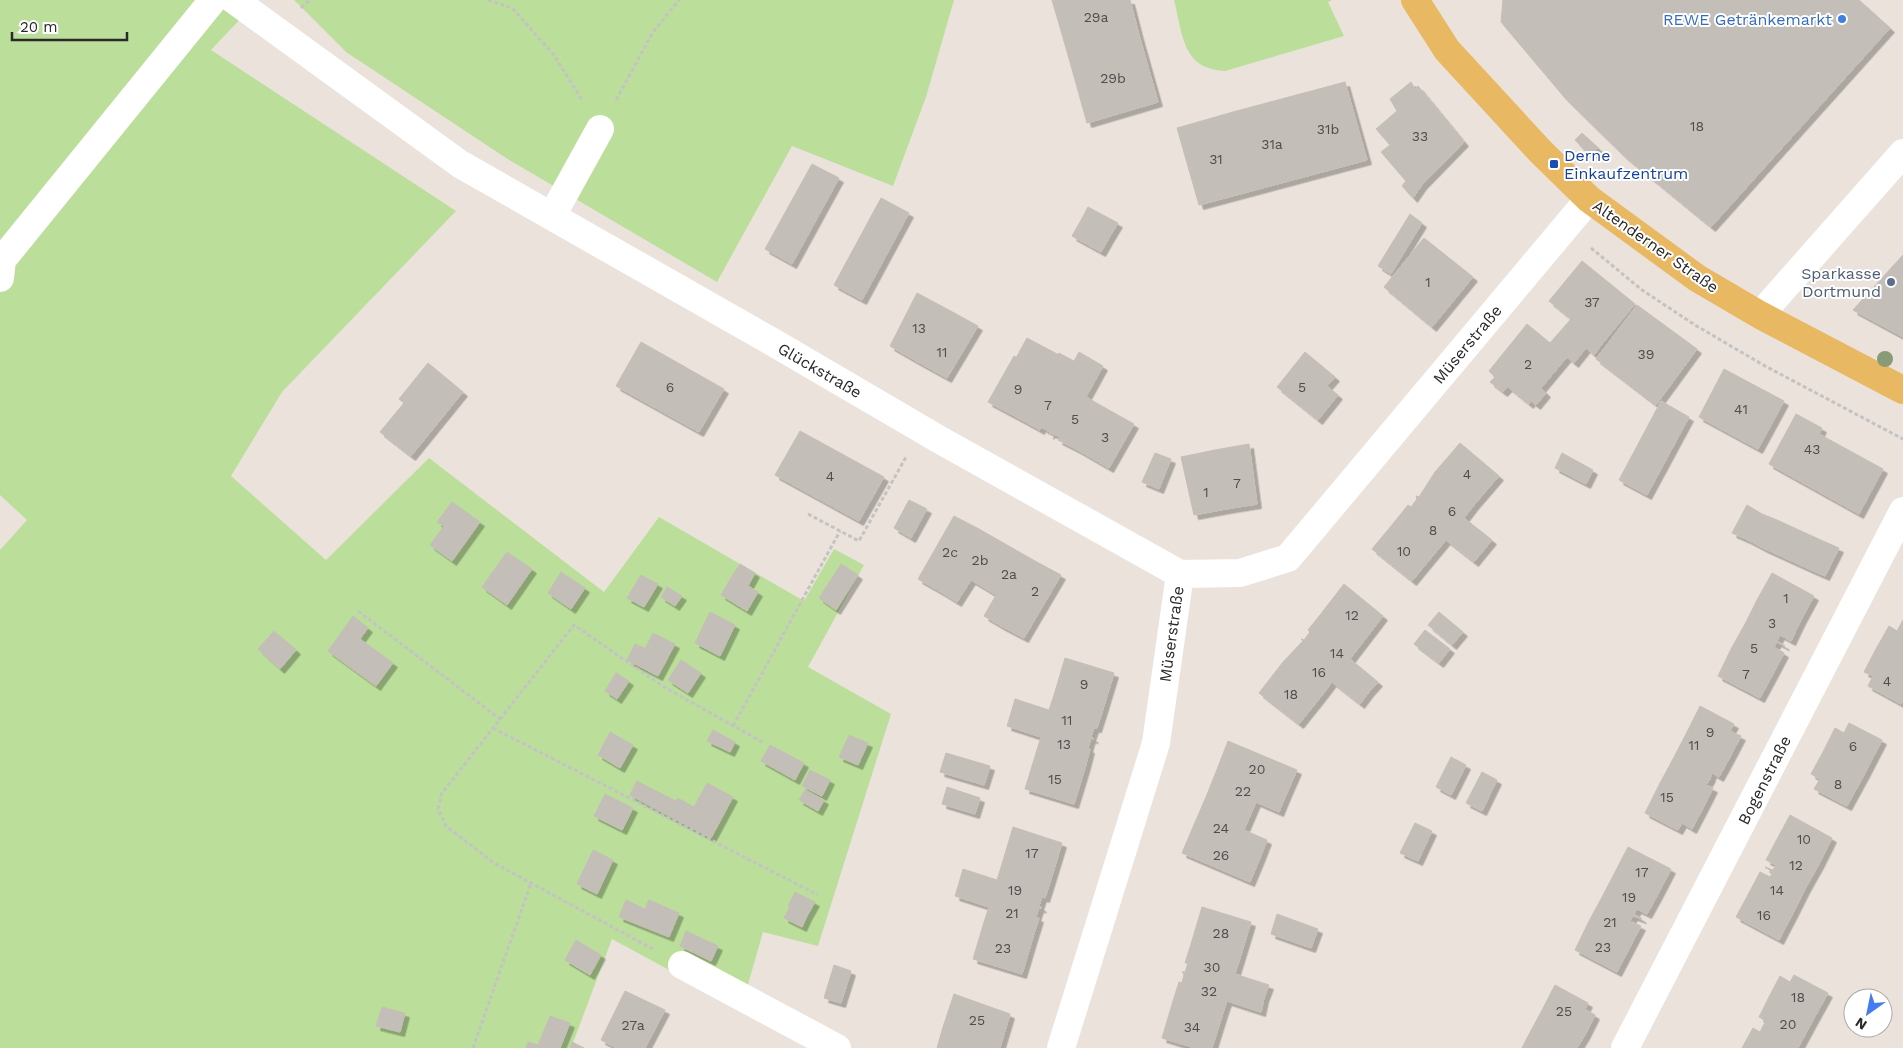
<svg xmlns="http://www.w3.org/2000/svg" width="1903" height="1048" font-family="'Work Sans',sans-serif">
  <defs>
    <filter id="shadow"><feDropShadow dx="4.5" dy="4.5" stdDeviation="0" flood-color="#0004"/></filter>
  </defs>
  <rect width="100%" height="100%" fill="#ebe2dc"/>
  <path fill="#bbdf9b" d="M0,0H258L211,50L456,211L282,392L231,476L326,560L429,458L604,592L659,517L804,601L834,549L864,565L808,667L891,714L818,946L763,932L741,1009L612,939L571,1048H0V550L27,520L0,495Z
    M294,0H954L926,97L893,186L792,146L717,282L506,158L346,52Z
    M1174,0H1332L1328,2L1344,36L1225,71C1182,69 1183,35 1174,0Z"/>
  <path fill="#c3beb8" stroke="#c6beb6" filter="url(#shadow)" d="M1052,0H1130L1139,35L1068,55Z
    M1503,0H1859L1890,28L1711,227L1622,154L1565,98L1501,22Z
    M1139,35L1158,102L1087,123L1068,55Z
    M1345,82L1367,160L1311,175L1289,97Z
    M1411,82L1415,89L1418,86L1464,142L1422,185L1413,198L1402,186L1406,181L1381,152L1390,145L1376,129L1397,111L1390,99Z
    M1289,97L1311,175L1255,190L1233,112Z
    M1233,112L1255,190L1199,205L1177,128Z
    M1582,133L1598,148L1590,156L1575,140Z
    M812,164L839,178L792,264L765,249Z
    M881,198L909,213L862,300L834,285Z
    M1088,207L1118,223L1109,238L1080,222Z
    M1410,214L1422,223L1391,274L1378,266Z
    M1080,222L1109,238L1101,252L1072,236Z
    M1424,238L1473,277L1432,327L1384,287Z
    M1903,255V337L1853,310Z
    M1582,261L1635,304L1602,344L1549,301Z
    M917,293L947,309L918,362L890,346Z
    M1637,305L1697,349L1656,405L1596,359Z
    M947,309L978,326L947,378L918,362Z
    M1571,319L1602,344L1594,355L1586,348L1574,363L1550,343Z
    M1527,324L1567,357L1541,388L1546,393L1536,405L1531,401L1529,404L1508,387L1503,392L1490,382L1495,377L1489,371Z
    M1027,338L1059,355L1047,375L1016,358Z
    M641,342L724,389L699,432L616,386Z
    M1079,352L1091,359L1074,390L1062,383Z
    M1305,352L1335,377L1327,386L1338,395L1318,420L1277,387Z
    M1059,353L1074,361L1062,383L1047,375Z
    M1014,356L1048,375L1022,420L988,402Z
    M1091,359L1103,366L1086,397L1074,390Z
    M428,363L463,392L411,456L380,432L404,403L399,399Z
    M1724,369L1784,401L1758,449L1699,417Z
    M1048,375L1074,390L1049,435L1050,432L1041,427L1040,430L1022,420Z
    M1074,390L1100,405L1076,449L1058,440L1060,437L1051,433L1049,435Z
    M1661,401L1689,417L1647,495L1619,480Z
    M1100,405L1134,424L1109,468L1076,449Z
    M1796,414L1822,428L1819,434L1883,469L1859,514L1769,464Z
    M800,431L884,477L859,521L775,475Z
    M1460,443L1499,476L1474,505L1435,472Z
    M1249,444L1257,504L1226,509L1215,450Z
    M1215,450L1226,509L1194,515L1181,457Z
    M1155,453L1171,459L1159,489L1142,482Z
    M1562,453L1593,470L1586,484L1555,468Z
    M1435,472L1474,505L1464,518L1492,540L1483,551L1416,496L1419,497Z
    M1416,496L1483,551L1474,562L1446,540L1436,552L1396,520L1408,505L1411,507L1417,499Z
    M909,500L927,509L911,538L894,528Z
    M452,502L480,522L452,561L430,545L444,526L437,522Z
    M1747,505L1762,514L1748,540L1732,533Z
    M1762,514L1777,520L1763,548L1748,540Z
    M954,516L979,529L941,592L918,579Z
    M1396,520L1436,552L1412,581L1372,549Z
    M1777,520L1823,541L1809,569L1763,548Z
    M979,529L1007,545L983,587L971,580L957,602L941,592Z
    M1823,541L1839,548L1825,576L1809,569Z
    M1007,545L1035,561L1001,626L984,616L996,595L983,587Z
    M507,552L532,569L507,605L482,587Z
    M1035,561L1061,575L1024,638L1001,626Z
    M740,564L755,573L748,586L732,576Z
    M841,564L858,575L836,610L819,598Z
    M561,572L585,588L571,609L548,593Z
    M1772,573L1814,596L1800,622L1757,600Z
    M641,575L658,584L644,607L627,598Z
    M732,576L758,592L747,611L721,595Z
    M1344,584L1383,616L1360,646L1320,615Z
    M667,587L682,596L675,606L661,597Z
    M1757,600L1800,622L1791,641L1780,635L1777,641L1785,646L1745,624Z
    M710,612L735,625L720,656L695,643Z
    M1439,612L1463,632L1452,645L1428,625Z
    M1320,615L1360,646L1350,659L1378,682L1369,692L1301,639L1304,640L1310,632L1308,630Z
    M353,616L368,628L343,662L328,651Z
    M1903,620V663L1876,649L1889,626L1897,631Z
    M1745,624L1785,646L1777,642L1774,647L1784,653L1774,672L1731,649Z
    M1425,630L1450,649L1439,663L1414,644Z
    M274,631L296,650L280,669L258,649Z
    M653,633L675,644L658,676L637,665Z
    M360,639L393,663L376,686L343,662Z
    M1301,639L1369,692L1360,704L1332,682L1323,694L1283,662L1303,641Z
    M635,644L645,648L637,665L627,660Z
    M1731,649L1774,672L1760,698L1718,676Z
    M1876,649L1903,663V700L1901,704L1868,686L1873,676L1864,672Z
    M1065,658L1114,673L1103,709L1054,695Z
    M681,660L701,673L688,693L668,680Z
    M1283,662L1323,694L1299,724L1259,693Z
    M616,673L629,681L617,699L605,691Z
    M1054,695L1103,709L1097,728H1094L1091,737L1094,739L1011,713L1015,699L1049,710Z
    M1700,706L1734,724L1730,731L1741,736L1730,757L1686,734Z
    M1011,713L1094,739L1091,738L1088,748L1090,749L1085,768L1036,753L1041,737L1007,726Z
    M1849,723L1882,740L1865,773L1823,752L1835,728L1844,733Z
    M713,730L735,742L730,752L707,741Z
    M610,732L633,745L620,768L598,755Z
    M1686,734L1730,757L1719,777L1712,773L1710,779L1673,759Z
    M849,735L868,743L858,765L839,757Z
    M1228,741L1297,770L1286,795L1218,767Z
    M770,745L804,763L795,780L761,761Z
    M1823,752L1865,773L1847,806L1814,789L1820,779L1811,774Z
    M946,753L990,766L984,785L940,772Z
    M1036,753L1085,768L1074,804L1025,789Z
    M1451,757L1466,765L1451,795L1436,787Z
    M1673,759L1710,779L1706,785L1713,788L1703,808L1659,785Z
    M1218,767L1286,795L1279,812L1256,802L1250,816L1206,797Z
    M810,770L830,780L822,796L802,786Z
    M1482,772L1497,780L1482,811L1466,803Z
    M637,781L662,794L654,808L630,795Z
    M707,783L733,797L711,838L654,808L662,794L676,801L678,798L694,807Z
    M1659,785L1703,808L1692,829L1682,823L1678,830L1645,813Z
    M947,787L980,798L975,814L942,804Z
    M805,790L824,800L818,811L799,800Z
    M605,794L633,808L622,830L594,816Z
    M1206,797L1250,816L1244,830L1267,840L1260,858L1193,827Z
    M1790,815L1832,838L1819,864L1776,841Z
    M1415,823L1432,831L1418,861L1400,853Z
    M1013,827L1062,843L1051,879L1002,864Z
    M1193,827L1260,858L1250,882L1182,853Z
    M1776,841L1819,864L1805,889L1765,867L1773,870L1776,865L1766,860Z
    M1628,847L1671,869L1657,896L1614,874Z
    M593,850L613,860L597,894L577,884Z
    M1002,864L1051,879L1045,898L1042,897L1039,906L1042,908L959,883L963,869L997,880Z
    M1765,867L1805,889L1793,913L1750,891L1760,872L1770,877L1773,872Z
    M1614,874L1657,896L1647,914L1637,909L1634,914L1642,919L1601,899Z
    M959,883L1042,908H1039L1036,917L1039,918L1033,937L984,922L989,907L955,896Z
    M1750,891L1793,913L1779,940L1736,917Z
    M795,892L815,902L807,916L788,906Z
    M1601,899L1642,919L1633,916L1630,921L1641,926L1631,945L1588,923Z
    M626,900L645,909L649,900L679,913L669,937L619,917Z
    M790,907L807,916L802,927L784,918Z
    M1202,907L1251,922L1240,958L1191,944Z
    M1277,914L1318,929L1311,948L1271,934Z
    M984,922L1033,937L1022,974L973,959Z
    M1588,923L1631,945L1617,972L1575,950Z
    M686,931L718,946L711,961L680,946Z
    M576,940L601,955L590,975L565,960Z
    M1191,944L1240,958L1235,974L1269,985L1264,998L1182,972H1185L1188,963H1185Z
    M834,965L851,971L841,1003L824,998Z
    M1182,972L1264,998L1261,1012L1227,1001L1222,1016L1173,1001L1179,982L1182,983L1184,974Z
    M1794,975L1828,993L1813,1020L1769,997L1780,976L1790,982Z
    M1555,985L1588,1003L1585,1009L1595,1015L1585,1035L1541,1012Z
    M625,991L665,1010L645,1048H617L601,1040Z
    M954,994L1010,1014L1001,1044L943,1027Z
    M1769,997L1813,1020L1799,1046L1763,1026L1766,1021L1759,1017Z
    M1173,1001L1222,1016L1212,1048H1195L1162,1038Z
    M382,1007L405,1013L400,1032L376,1026Z
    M1541,1012L1585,1035L1577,1048H1547L1527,1038Z
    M550,1016L570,1023L560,1048H526L528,1042L538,1045Z
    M1763,1026L1799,1046L1798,1048H1742L1753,1028L1760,1032Z
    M943,1027L1001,1044L1000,1048H937Z
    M1527,1038L1547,1048H1522Z
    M572,1042L584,1048H570Z"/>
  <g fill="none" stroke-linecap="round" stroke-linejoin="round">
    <path stroke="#c3c3c3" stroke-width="3" stroke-dasharray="4 2.5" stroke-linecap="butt" d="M488,0L512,8L554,55L582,100
      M301,8L310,0
      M616,100L653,32L679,0
      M1591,248L1642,290L1695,325L1765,366L1903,439
      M808,514L859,541L906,457
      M358,611L500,719
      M733,726L840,531
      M493,728L818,895
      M653,949L494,863L446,826L438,809L442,793L574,625L664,687L764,743
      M473,1048L531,883"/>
    <path stroke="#fff" stroke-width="28" d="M234,0L460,164L776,344L940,440L1180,574
      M552,216L600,129
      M0,278L2,260L213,0
      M1760,315L1903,153
      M1180,574L1240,573L1288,558L1589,199
      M682,965L837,1048
      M1061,1048L1156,743L1180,574
      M1625,1048L1903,511"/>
    <path stroke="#e9b863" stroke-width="28" d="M1415,0L1447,50L1541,152L1589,199L1697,278L1760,315L1903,390"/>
  </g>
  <circle fill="#879c74" cx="1885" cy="359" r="8"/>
  <circle fill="#3f7fe0" stroke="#fff" stroke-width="2" cx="1842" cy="19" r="5"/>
  <rect fill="#1a4fb4" stroke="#fff" stroke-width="2" x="1549" y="159" width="10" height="10" rx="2.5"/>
  <circle fill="#5c6f8a" stroke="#fff" stroke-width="2" cx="1891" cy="282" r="5"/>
  <g text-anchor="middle" stroke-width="4" stroke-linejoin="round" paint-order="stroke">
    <g font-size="14" fill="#504e4d">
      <text x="1096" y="22">29a</text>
      <text x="1113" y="83">29b</text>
      <text x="1697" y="131">18</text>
      <text x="1328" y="134">31b</text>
      <text x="1420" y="141">33</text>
      <text x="1272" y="149">31a</text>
      <text x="1216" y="164">31</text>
      <text x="1428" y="287">1</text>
      <text x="1592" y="307">37</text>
      <text x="919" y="333">13</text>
      <text x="942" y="357">11</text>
      <text x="1646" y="359">39</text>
      <text x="1528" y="369">2</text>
      <text x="670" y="392">6</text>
      <text x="1302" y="392">5</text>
      <text x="1018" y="394">9</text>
      <text x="1048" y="410">7</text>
      <text x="1741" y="414">41</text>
      <text x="1075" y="424">5</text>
      <text x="1105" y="442">3</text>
      <text x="1812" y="454">43</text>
      <text x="1467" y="479">4</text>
      <text x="830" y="481">4</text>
      <text x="1237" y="488">7</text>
      <text x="1206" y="497">1</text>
      <text x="1452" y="516">6</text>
      <text x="1433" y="535">8</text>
      <text x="1404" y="556">10</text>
      <text x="950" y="557">2c</text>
      <text x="980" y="565">2b</text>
      <text x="1009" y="579">2a</text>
      <text x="1035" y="596">2</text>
      <text x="1786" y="603">1</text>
      <text x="1352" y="620">12</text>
      <text x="1772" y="628">3</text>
      <text x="1754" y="653">5</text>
      <text x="1337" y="658">14</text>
      <text x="1319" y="677">16</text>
      <text x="1746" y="679">7</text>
      <text x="1887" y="686">4</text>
      <text x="1084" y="689">9</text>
      <text x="1291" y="699">18</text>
      <text x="1067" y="725">11</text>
      <text x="1710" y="737">9</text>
      <text x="1064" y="749">13</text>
      <text x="1694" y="750">11</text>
      <text x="1853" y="751">6</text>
      <text x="1257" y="774">20</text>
      <text x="1055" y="784">15</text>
      <text x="1838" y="789">8</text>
      <text x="1243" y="796">22</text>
      <text x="1667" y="802">15</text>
      <text x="1221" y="833">24</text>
      <text x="1804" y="844">10</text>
      <text x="1032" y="858">17</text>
      <text x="1221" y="860">26</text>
      <text x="1796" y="870">12</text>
      <text x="1642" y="877">17</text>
      <text x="1015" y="895">19</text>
      <text x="1777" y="895">14</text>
      <text x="1629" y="902">19</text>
      <text x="1012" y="918">21</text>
      <text x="1764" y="920">16</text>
      <text x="1610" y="927">21</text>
      <text x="1221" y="938">28</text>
      <text x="1603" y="952">23</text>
      <text x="1003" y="953">23</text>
      <text x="1212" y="972">30</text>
      <text x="1209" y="996">32</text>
      <text x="1798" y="1002">18</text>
      <text x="1564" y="1016">25</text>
      <text x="977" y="1025">25</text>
      <text x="1788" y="1029">20</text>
      <text x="633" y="1030">27a</text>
      <text x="1192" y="1032">34</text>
    </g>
    <g font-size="16" fill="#366cbe" stroke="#fff" text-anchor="end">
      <text x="1832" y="25">REWE Getränkemarkt</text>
    </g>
    <g font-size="16" fill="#164399" stroke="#fff" text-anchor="start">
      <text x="1564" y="161">Derne<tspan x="1564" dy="18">Einkaufzentrum</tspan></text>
    </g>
    <g font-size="16" fill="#292929" stroke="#fff">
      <text transform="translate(1656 246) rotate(35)" y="6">Altenderner Straße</text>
      <text transform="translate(1467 344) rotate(-50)" y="6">Müserstraße</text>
      <text transform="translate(820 370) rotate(30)" y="6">Glückstraße</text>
      <text transform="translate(1171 634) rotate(-82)" y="6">Müserstraße</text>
      <text transform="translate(1764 780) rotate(-63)" y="6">Bogenstraße</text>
    </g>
    <g font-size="16" fill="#4e5e75" stroke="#fff" text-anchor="end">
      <text x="1881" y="279">Sparkasse<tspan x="1881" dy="18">Dortmund</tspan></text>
    </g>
  </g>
  <g transform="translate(1868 1013) rotate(213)"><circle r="24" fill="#ffffff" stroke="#a9a9a9"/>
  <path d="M0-4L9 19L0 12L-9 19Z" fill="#447bf0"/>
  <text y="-8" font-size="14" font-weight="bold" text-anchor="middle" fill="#292929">N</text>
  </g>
  <path d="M12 32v8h115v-8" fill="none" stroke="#292929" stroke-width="2.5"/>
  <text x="20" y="32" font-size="15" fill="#292929" stroke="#ffffff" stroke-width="4" paint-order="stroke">20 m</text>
</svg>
